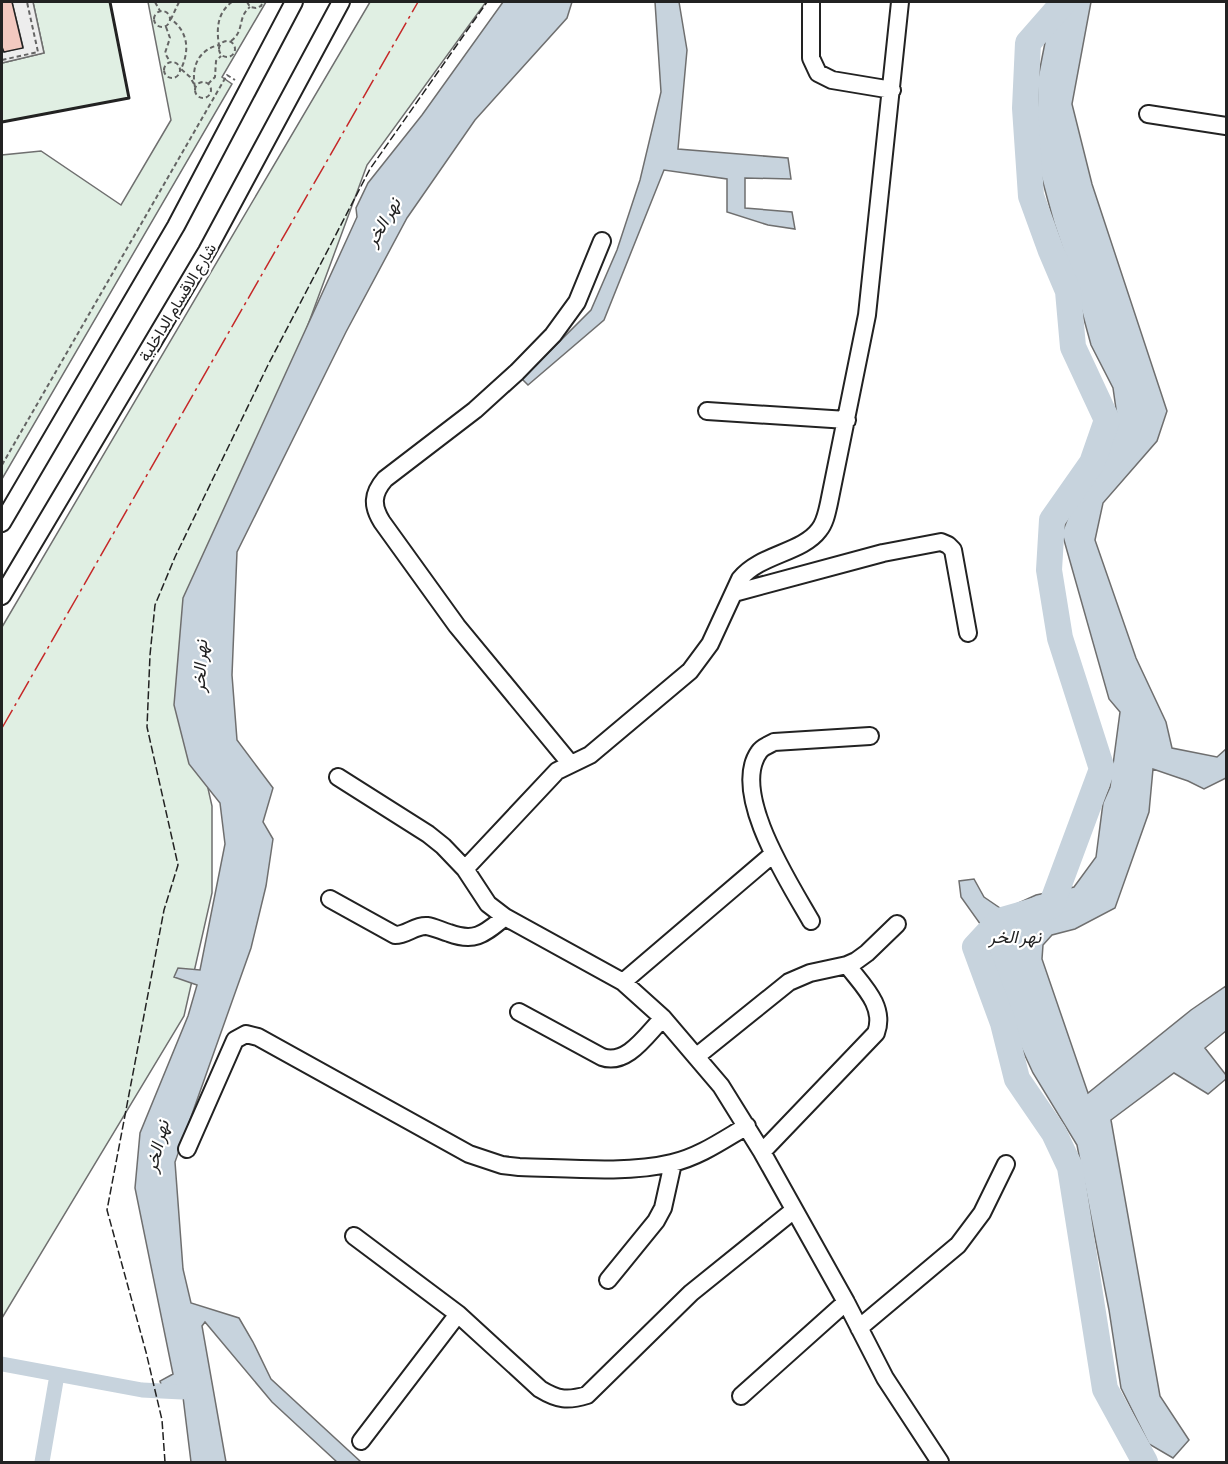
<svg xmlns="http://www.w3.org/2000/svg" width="1228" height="1464" font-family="'Asap Condensed',Vazirmatn,sans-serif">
  <rect width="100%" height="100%" fill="#fff"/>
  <path fill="#e0efe3" stroke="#6f6f6f" stroke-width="1.5" d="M33,2H110L129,98L2,122V63L44,53Z
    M148,2H266L222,77L232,84L2,479V155L41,151L121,205L171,120Z
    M370,2H486L367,165L181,669L212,806V893L184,1016L2,1318V627Z"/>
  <path fill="#ededed" stroke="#6f6f6f" stroke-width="1.5" d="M12,2H33L44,53L2,63V47L4,52L23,47Z"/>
  <path fill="#c7d3dd" stroke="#6f6f6f" stroke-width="1.5" d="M503,2H572L567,18L475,120L407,218L346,332L237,552L232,675L237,740L273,788L263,822L273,839L266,886L251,948L175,1162L183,1269L191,1303L239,1318L253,1342L271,1379L361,1462H337L272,1402L205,1322L202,1326L226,1462H191L183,1397H165L160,1381L173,1374L135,1188L140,1133L188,1016L197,985L174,977L178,968L200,970L225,844L220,803L189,764L174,705L183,598L357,217L356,208L368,183L422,115Z
    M655,2H679L687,50L678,149L788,158L791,179L745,178V208L792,212L795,229L768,225L727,212V179L664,170L604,320L528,385L522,379L591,310L617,250L640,180L661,92Z
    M1053,2H1091L1072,104L1092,184L1167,411L1157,441L1103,503L1095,540L1136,658L1166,722L1172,748L1217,757L1226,749V778L1204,789L1188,781L1153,769L1149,812L1115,908L1075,929L1052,935L1043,945L1042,959L1088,1093L1191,1010L1226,986V1031L1205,1048L1226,1075V1079L1208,1094L1174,1073L1111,1120L1160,1396L1189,1440L1173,1458L1149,1444L1121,1388L1109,1310L1077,1145L1033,1073L1014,1032L981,925L961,897L959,881L974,879L984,897L1003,910L1036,895L1074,887L1096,857L1103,803L1110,787L1120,712L1109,699L1062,533L1074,502L1118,423L1113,388L1091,345L1073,279L1054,223L1036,157L1038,78Z"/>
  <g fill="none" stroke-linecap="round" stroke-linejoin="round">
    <path stroke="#c7d3dd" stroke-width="15" d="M2,1364L142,1390L182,1392
      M42,1462L57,1375"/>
    <path stroke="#c7d3dd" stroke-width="26" d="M1064,2L1028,43L1025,108L1031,196L1051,251L1068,291L1073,347L1107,420L1092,463L1052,520L1049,570L1060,638L1102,769L1051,906L999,921L975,947L1003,1023L1017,1079L1054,1133L1070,1167L1105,1389L1145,1462"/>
  </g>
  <path fill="#f3c9c0" stroke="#222" stroke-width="1.5" d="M2,2H12L23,48L4,52L2,47Z"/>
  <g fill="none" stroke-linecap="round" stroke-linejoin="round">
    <g stroke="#222" stroke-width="20">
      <path id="minor" d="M811,2V58L818,73L832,80L892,90
        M1148,114L1226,126
        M707,411L847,420
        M2,523L176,226L294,2
        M734,593L883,553L941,542L948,545L953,550L968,633
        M2,596L207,251L341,2
        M570,763L457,626L382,522C372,506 372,494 385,479L475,410L517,372L553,335L577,302L602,241
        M338,777L428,834L443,846L465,869L488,904L505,917L623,982L663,1018L721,1086L762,1152L846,1302L885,1378L940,1462
        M465,869L557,771L590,755L690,671L710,644L740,579C760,554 802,553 819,530C825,523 827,512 829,503L867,315L900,2
        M330,899L395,935C407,935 415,925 427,926C434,927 442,931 449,933C476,943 485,933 505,917
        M811,921C790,884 730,793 759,752C762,747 769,745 774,742L870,736
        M623,982L773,854
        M519,1012L602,1057C627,1066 647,1034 663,1018
        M697,1056L789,982L810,973L847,965L856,961L867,953L897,924
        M187,1149L235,1040L246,1034L258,1037L469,1154L502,1165L519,1167C566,1168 627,1174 672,1163C699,1157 723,1140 747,1126
        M762,1152L876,1033C886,1006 862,985 847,965
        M354,1236L458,1314L540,1389C558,1400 568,1401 587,1395L691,1293L794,1210
        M608,1280L656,1221L663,1208L673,1163
        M859,1328L958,1245L982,1213L1006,1164
        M741,1396L846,1302
        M361,1441L458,1314"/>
    </g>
    <path stroke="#646464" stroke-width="2" stroke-dasharray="4.5 3" stroke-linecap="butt" d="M155,2L160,11
      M179,2L171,19C188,32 190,50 181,69L190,77L194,84
      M247,2L250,7L256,8L261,6L263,2
      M154 19a8 8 0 1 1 16 0a8 8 0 1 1-16 0Z
      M166,27L170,38L165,53L170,62
      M219 49a8 8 0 1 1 16 0a8 8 0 1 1-16 0Z
      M231,41C245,31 237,17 250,7
      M2,60L38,52L27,2
      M164 70a8 8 0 1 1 16 0a8 8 0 1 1-16 0Z
      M195 90a8 8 0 1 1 16 0a8 8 0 1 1-16 0Z
      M208,84L215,77L216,61L221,56
      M195,87C191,67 198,50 219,45C216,28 218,12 232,2
      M2,465L227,75L235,80"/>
    <use href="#minor" stroke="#fff" stroke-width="16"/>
    <path stroke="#222" stroke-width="1.5" stroke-dasharray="8 3" stroke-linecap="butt" d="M165,1462L162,1420L146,1352L107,1210L164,910L178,865L147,727L150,655L155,605L175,557L268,365L370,169L487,2"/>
    <path stroke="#222" stroke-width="3" d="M2,122L129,98L110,2"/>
    <path stroke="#c62828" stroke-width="1.5" stroke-dasharray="21 4.5 3 4.5" stroke-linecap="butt" d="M2,728L418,2"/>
  </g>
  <g text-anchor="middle" stroke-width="4.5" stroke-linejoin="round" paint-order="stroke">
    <g font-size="16" fill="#222" stroke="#fff">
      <text transform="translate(177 302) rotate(-59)" y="6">شارع الاقسام الداخلية</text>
    </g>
    <g font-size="18" font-style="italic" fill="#222" stroke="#fff">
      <text transform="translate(383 222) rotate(-60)" y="6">نهر الخر</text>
      <text transform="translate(200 666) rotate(-87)" y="6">نهر الخر</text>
      <text x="1015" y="943">نهر الخر</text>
      <text transform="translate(157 1146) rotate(-76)" y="6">نهر الخر</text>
    </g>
  </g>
  <rect width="1228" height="1464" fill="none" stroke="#222222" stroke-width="6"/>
</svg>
